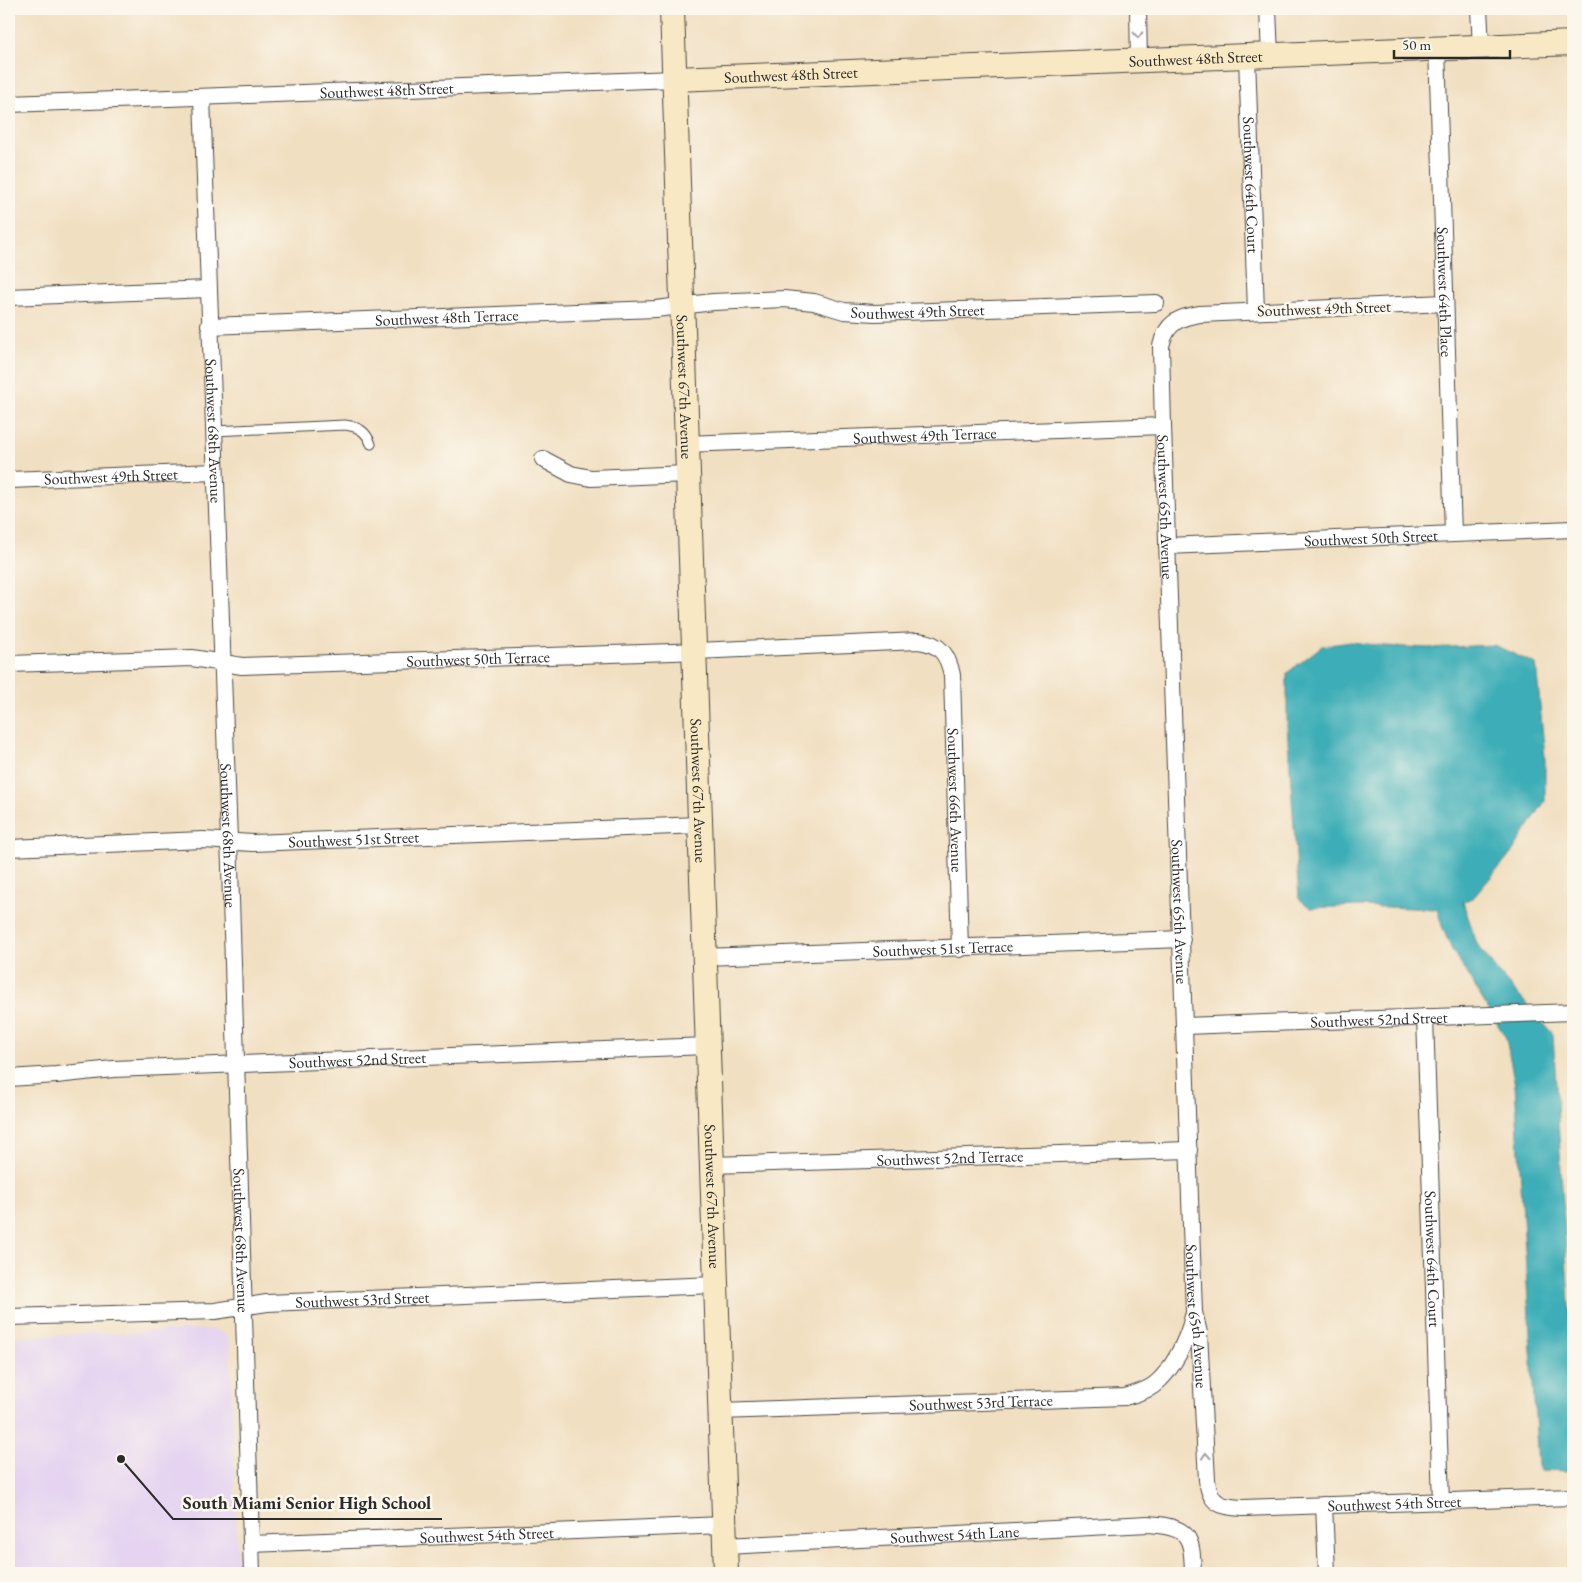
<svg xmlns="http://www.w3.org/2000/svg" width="1582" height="1582" font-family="'EB Garamond',serif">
  <rect width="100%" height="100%" fill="#fbf7ec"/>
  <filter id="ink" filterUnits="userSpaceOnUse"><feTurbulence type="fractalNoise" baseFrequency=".02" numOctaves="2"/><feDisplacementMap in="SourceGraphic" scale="10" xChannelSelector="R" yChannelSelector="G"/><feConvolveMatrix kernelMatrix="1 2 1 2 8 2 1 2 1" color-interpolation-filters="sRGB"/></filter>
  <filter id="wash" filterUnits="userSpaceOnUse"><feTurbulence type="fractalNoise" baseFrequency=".0096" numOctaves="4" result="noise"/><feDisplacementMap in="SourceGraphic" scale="20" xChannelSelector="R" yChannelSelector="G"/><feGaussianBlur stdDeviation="1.12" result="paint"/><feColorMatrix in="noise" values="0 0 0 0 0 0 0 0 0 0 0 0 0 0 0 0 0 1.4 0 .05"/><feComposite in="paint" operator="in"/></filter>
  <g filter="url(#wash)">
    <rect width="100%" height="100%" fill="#f1dfc1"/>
    <path fill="#e5d3f1" d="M214,1329L226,1335L230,1344L238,1573H9V1337Z"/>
    <path fill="#3daeb7" stroke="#346c71" d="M1351,642L1384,646L1429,648L1494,645L1536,664L1545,757V801L1512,852L1474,897L1463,902L1477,944L1497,971L1553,1034L1573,1373V1472L1540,1471L1538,1466L1515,1085L1506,1038L1451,948L1442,926L1437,909L1358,906L1311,908L1299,899L1287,726V673L1322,646Z"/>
  </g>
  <g filter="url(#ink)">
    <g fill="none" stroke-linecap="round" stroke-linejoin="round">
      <g stroke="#494642" stroke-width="11">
        <path id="lane" d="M214,431L345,425C359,427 366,431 371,444"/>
      </g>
      <g stroke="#494642" stroke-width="18">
        <g id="street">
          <path d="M1138,9L1139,62"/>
          <path d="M1268,9L1270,56"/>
          <path d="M1479,9L1481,47"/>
          <path id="s1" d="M1437,48L1453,534"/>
          <path id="s2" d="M1247,57L1256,311"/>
          <path id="s3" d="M202,97L230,867L252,1573"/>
          <path id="s4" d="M9,104L675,79"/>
          <path d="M9,297L208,289"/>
          <path id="s5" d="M1445,303L1200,314C1179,317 1166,323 1161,346L1163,426L1194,1312L1199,1333L1207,1480C1210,1504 1220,1507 1243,1508L1573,1497"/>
          <path id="s6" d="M209,326L656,309L713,302L784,299L814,302L844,311L875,313L1156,303"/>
          <path id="s7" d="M686,444L1163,426"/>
          <path d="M543,459L571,474L591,478L687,474"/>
          <path id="s8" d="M9,480L215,472"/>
          <path id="s9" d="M1167,546L1573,529"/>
          <path id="s10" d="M9,664L192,658L242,666L673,652L918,641C940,643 948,655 952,675L960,949"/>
          <path id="s11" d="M9,848L203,840L253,843L699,825"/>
          <path id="s12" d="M704,957L1182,939"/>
          <path id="s13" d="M1425,1017L1441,1502"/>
          <path id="s14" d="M1184,1026L1573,1012"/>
          <path id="s15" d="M9,1078L56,1075L113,1069L707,1046"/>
          <path id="s16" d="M711,1165L1189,1150"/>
          <path id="s17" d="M9,1317L215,1311L267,1303L715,1285"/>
          <path id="s18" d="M720,1411L1125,1397C1135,1394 1146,1391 1154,1385C1173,1370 1188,1339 1193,1316"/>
          <path d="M1324,1505L1327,1573"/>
          <path id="s19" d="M251,1544L724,1525"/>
          <path id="s20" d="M725,1546L1148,1524C1189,1527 1192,1535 1193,1573"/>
        </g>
      </g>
      <g stroke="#494642" stroke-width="26">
        <g id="secondary">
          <path id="s21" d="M672,9L726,1573"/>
          <path id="s22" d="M675,79L1573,43"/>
        </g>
      </g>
      <use href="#lane" stroke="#fff" stroke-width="9"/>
      <use href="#street" stroke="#fff" stroke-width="16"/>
      <use href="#secondary" stroke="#f8e8c3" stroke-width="24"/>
    </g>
    <defs><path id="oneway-chevron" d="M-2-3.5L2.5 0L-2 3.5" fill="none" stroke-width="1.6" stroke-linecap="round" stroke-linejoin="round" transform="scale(1.25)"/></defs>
    <g stroke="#a0a0a0">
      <use href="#oneway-chevron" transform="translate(1138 35) rotate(89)"/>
      <use href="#oneway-chevron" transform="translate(1206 1456) rotate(-93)"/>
    </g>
  </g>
  <g text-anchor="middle" stroke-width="5" stroke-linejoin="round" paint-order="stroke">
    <g font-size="16" fill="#2b2b2b" stroke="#fbf7ec">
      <text dy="6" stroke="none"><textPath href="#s22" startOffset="521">Southwest 48th Street</textPath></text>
      <text dy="6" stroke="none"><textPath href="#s22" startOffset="116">Southwest 48th Street</textPath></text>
      <text dy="6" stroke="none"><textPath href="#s4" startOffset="378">Southwest 48th Street</textPath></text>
      <text dy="6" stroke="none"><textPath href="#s2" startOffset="128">Southwest 64th Court</textPath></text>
      <text dy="6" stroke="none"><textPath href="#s1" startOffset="244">Southwest 64th Place</textPath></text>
      <text transform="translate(1324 308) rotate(-2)" y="6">Southwest 49th Street</text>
      <text dy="6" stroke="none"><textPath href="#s6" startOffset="711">Southwest 49th Street</textPath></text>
      <text dy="6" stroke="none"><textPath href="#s6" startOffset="238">Southwest 48th Terrace</textPath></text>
      <text dy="6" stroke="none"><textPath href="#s21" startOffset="378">Southwest 67th Avenue</textPath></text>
      <text dy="6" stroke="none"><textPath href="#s3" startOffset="334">Southwest 68th Avenue</textPath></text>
      <text dy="6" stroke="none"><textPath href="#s7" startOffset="239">Southwest 49th Terrace</textPath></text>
      <text dy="6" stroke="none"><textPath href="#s8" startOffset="102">Southwest 49th Street</textPath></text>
      <text dy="6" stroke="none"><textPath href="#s5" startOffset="461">Southwest 65th Avenue</textPath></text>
      <text dy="6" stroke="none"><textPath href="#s9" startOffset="204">Southwest 50th Street</textPath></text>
      <text dy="6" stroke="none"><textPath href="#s10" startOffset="470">Southwest 50th Terrace</textPath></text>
      <text dy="6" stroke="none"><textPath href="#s21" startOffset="782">Southwest 67th Avenue</textPath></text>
      <text dy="6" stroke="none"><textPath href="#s10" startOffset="1088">Southwest 66th Avenue</textPath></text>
      <text dy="6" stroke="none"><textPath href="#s3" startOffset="739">Southwest 68th Avenue</textPath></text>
      <text dy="6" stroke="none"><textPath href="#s11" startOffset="345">Southwest 51st Street</textPath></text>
      <text dy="6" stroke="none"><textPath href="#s5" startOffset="866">Southwest 65th Avenue</textPath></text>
      <text dy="6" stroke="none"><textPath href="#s12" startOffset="239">Southwest 51st Terrace</textPath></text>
      <text dy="6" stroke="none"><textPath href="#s14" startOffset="195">Southwest 52nd Street</textPath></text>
      <text dy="6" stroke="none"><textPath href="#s15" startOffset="349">Southwest 52nd Street</textPath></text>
      <text dy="6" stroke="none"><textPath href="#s16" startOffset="239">Southwest 52nd Terrace</textPath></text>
      <text dy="6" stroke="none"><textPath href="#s21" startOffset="1188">Southwest 67th Avenue</textPath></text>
      <text dy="6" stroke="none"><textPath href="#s3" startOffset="1144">Southwest 68th Avenue</textPath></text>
      <text dy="6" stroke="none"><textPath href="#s13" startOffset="242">Southwest 64th Court</textPath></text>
      <text dy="6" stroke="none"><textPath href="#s17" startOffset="354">Southwest 53rd Street</textPath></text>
      <text dy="6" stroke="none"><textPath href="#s5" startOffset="1271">Southwest 65th Avenue</textPath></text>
      <text dy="6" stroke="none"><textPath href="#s18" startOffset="261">Southwest 53rd Terrace</textPath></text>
      <text dy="6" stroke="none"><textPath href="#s5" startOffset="1639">Southwest 54th Street</textPath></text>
      <text dy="6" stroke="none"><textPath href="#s19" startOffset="236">Southwest 54th Street</textPath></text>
      <text dy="6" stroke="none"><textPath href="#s20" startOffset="230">Southwest 54th Lane</textPath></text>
    </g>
  </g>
  <path fill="none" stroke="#2b2b2b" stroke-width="2" d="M121 1459L173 1519H442"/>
  <circle fill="#2b2b2b" stroke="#fbf7ec" stroke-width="2" cx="121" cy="1459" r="5"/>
  <g font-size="18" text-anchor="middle" font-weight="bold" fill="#2b2b2b" stroke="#fbf7ec" stroke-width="5" stroke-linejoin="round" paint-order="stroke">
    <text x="307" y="1509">South Miami Senior High School</text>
  </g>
  <rect width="1582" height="1582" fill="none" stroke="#fbf7ec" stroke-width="30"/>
  <path d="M1394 50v8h116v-8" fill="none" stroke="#2b2b2b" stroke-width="2.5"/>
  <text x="1402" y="50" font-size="15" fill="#2b2b2b" stroke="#fbf7ec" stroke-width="4" paint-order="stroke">50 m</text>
</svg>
